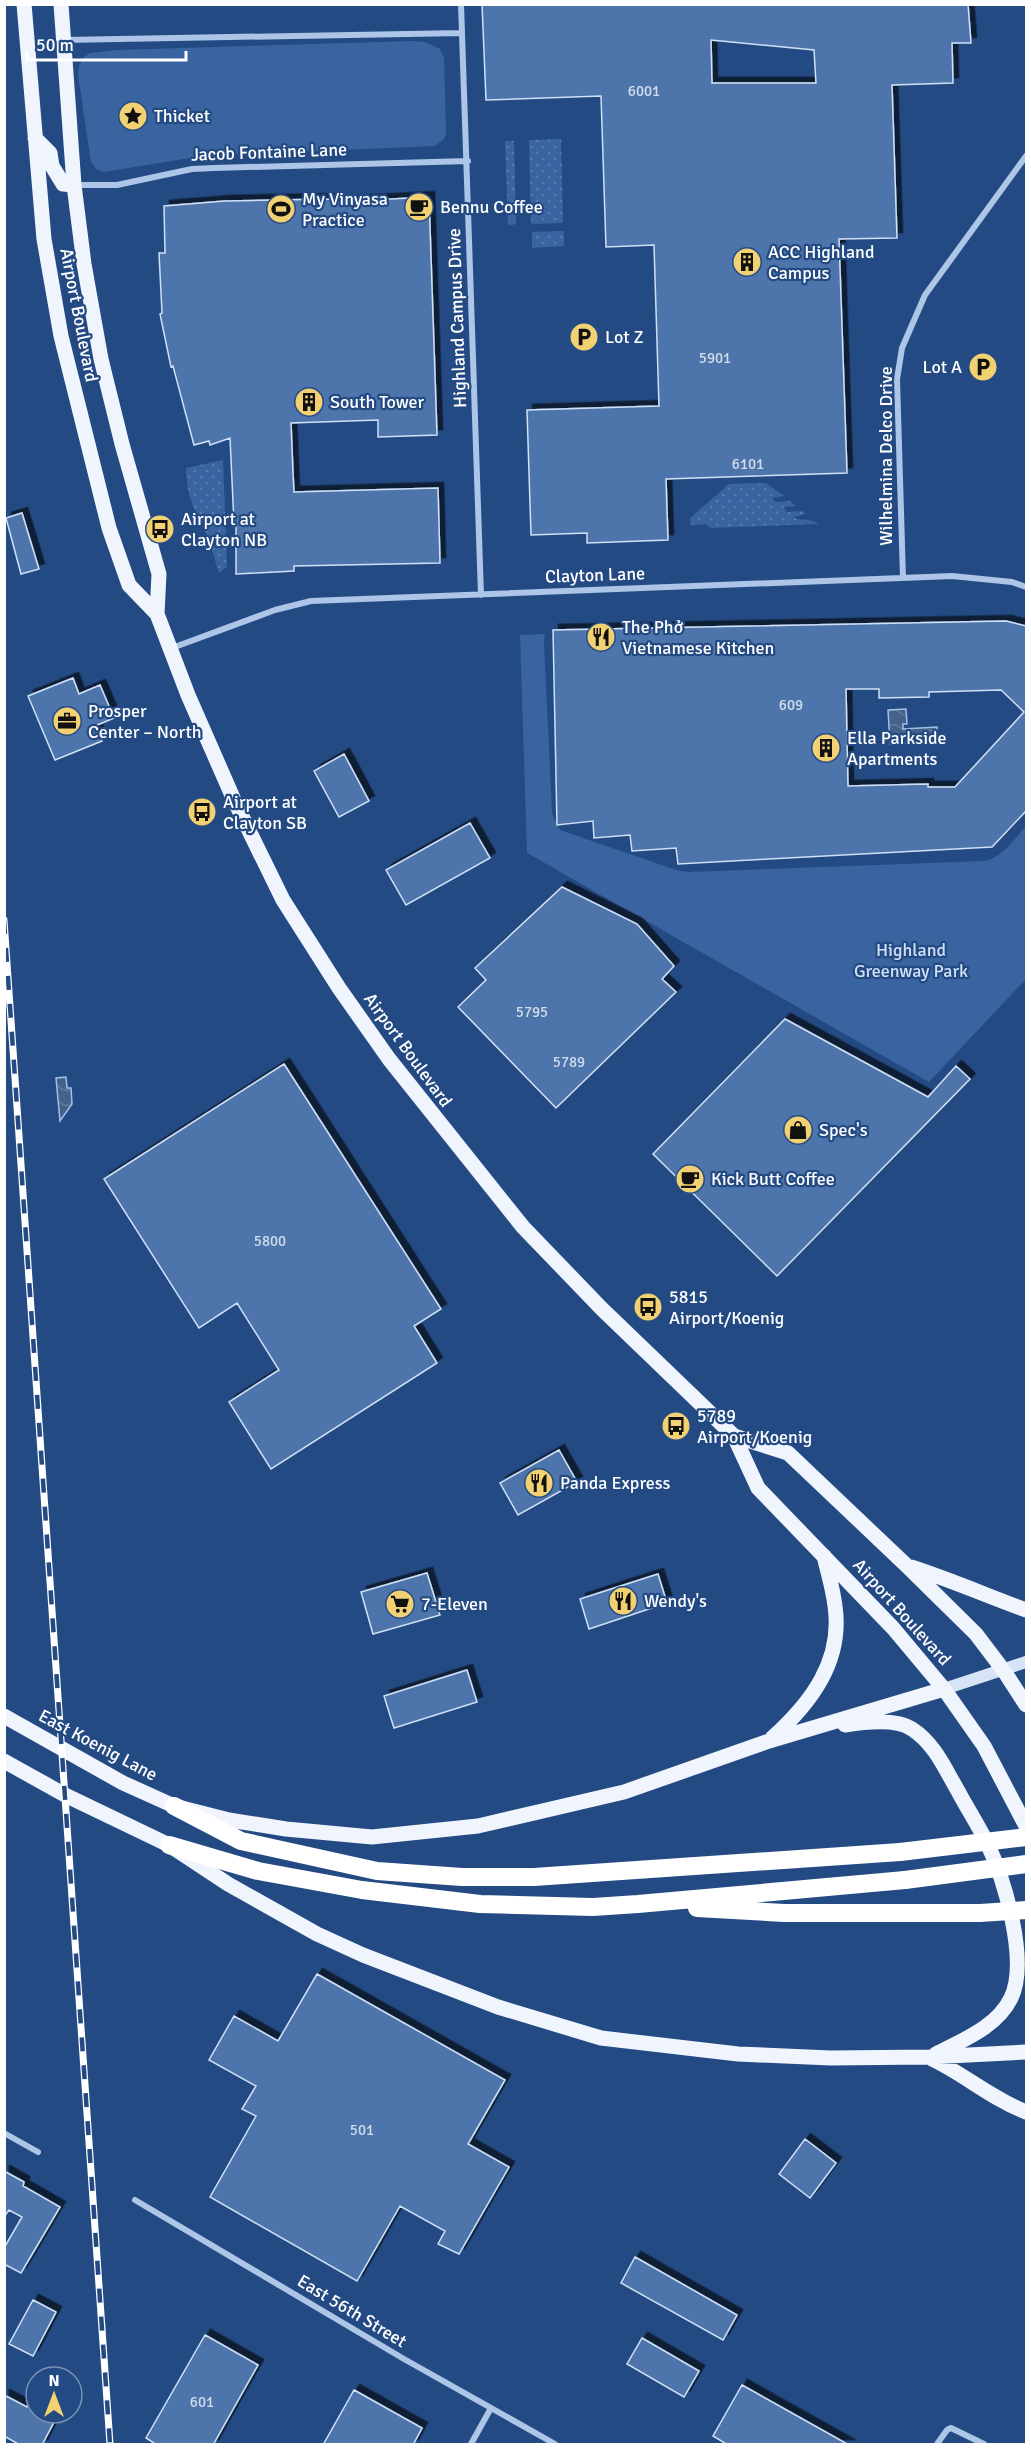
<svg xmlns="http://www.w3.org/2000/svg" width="1031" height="2449" font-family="Signika,sans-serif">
  <defs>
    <pattern id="grass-dots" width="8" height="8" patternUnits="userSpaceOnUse" patternTransform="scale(1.5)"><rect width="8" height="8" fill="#3964a0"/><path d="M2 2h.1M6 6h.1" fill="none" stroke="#577bae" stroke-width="1.8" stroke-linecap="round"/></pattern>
    <pattern id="water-waves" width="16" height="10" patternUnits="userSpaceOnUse" patternTransform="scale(1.5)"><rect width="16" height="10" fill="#46618a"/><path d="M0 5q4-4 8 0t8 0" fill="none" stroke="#62799c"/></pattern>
    <filter id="shadow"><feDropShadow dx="5.5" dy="-5.5" stdDeviation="0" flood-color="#0009"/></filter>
  </defs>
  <rect width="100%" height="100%" fill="#244a83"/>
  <path fill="url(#grass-dots)" d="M561,139L563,223L531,224L529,140Z
    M505,141H514L516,224L508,225Z
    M564,231V246L532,248V232Z
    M223,460L227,567L219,573C215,561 212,548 207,536C195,508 187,501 186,468Z
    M766,483L784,496L772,498L776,502L790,501L796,506L783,507L787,512L802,511L806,514L793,517C800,522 809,517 819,524L710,528L706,524L691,525L690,518L729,484Z"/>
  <path fill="#3964a0" d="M413,41L425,42L440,49L444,58L446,133L444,139L435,146L202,156L104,172L96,169L91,162L78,75L79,66L83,58L90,53L117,50Z
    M545,634L544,642L552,813L560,830L679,871L689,872L984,861C1002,858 1014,839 1026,826V979L929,1082L527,853L520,635Z"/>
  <path fill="url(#water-waves)" stroke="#a1c0e8" stroke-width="1.5" d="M906,709L907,724H903V729L937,727V742L890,744L888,710Z
    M66,1077L67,1088H71L72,1104L60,1121L56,1078Z"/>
  <path fill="#4d74ab" stroke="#d0e0f6" stroke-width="1.5" fill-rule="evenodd" filter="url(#shadow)" d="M482,4H968L971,43H952L953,83L892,85L897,238L839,239L847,473L666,479L668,540L587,543V533L531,535L527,410L659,406L654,245L606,247L601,96L486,100ZM711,40L814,50L816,83H712Z
    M429,197L437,435L378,437V420L291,423L293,473L294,492L438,488L440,563L294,566V571L236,574V523H234L230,438L210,445L209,441L194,445L173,366L171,367L160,314L162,313L159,253H165L164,206L225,201L334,199V202Z
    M22,513L39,569L21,574L6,518Z
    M1006,621L1026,626V811L992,847L678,864L676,848L632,851L630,835L594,838L593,821L557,825L553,630ZM846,689H879V698L929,697V692L1001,690L1024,712L955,787H928V784L848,786Z
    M73,678L79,694L100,685L114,718L95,726L102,741L55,760L28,696Z
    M344,754L369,801L339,817L314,771Z
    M470,823L490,858L406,905L386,870Z
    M562,887L637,924L674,966L662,979L676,992L556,1108L458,1007L486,980L475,968Z
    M785,1019L928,1097L956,1066L970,1079L777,1276L653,1154Z
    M284,1064L441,1309L414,1326L437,1363L271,1469L229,1402L279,1370L237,1303L199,1328L104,1179Z
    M559,1450L577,1482L518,1515L500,1483Z
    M427,1573L440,1615L373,1634L361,1592Z
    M658,1574L667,1603L589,1629L580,1599Z
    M467,1670L477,1702L394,1728L384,1696Z
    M317,1974L505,2080L468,2144L509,2167L459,2254L438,2244L445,2231L400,2206L357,2281L210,2197L256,2116L242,2109L256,2086L209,2060L234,2016L278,2041Z
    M805,2139L836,2163L810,2198L779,2174Z
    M4,2171L24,2182L23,2186L60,2207L21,2273L4,2264V2248L22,2217L9,2210L4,2217Z
    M635,2257L737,2315L723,2340L621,2283Z
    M33,2300L56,2312L33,2356L9,2344Z
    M205,2335L258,2365L213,2445H157L146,2438Z
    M642,2338L699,2371L684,2397L627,2364Z
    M742,2385L849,2445H728L713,2436Z
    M354,2390L422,2428L413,2445H323Z
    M4,2395L27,2407L28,2404L36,2408V2413H43L42,2415L54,2422L42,2445H20L4,2436Z"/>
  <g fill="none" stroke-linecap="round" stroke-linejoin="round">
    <path stroke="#adc5e7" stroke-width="6" d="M461,4L481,595
      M64,40L462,33
      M74,185H117L192,169L214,168L468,161
      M903,578L897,379L902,348L925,295L1026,156
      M172,648L275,610L311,601L952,576L1012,582L1026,587
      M4,2133L38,2152
      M135,2200L404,2359L555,2444
      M471,2444L491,2408
      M937,2444L947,2430L951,2428L984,2444"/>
    <path stroke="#d7e3f6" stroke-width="12" d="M944,1689L1026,1662"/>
    <path stroke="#eff4fd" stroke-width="15" d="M24,4L44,239L61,336L109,528L129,585L157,614L188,695L234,800L283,900L339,988L389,1059L523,1227L602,1309L734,1436L758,1488L893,1628L944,1689L984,1746L1026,1826
      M61,4L74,185L84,264L101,359L122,444L159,574L157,614
      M35,138L50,153L52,166L63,184L74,185
      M734,1436L788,1453L906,1565L976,1634L1004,1671L1026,1705
      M911,1567C951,1580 988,1596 1026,1610
      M4,1716L123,1783L174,1806L229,1820L286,1829L372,1837L478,1826L624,1792L769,1741L944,1689
      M845,1725C864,1722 896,1718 912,1729C935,1744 945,1769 958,1791C967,1808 978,1825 987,1843C1004,1878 1029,1961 1011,1998C997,2027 963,2040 936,2054
      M772,1738C811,1703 843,1661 835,1606C833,1589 828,1573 824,1556
      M4,1761L65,1795L169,1845L228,1884L317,1934L363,1955L498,2007L601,2038L738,2054L831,2058L929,2057L1026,2052
      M932,2059C964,2074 992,2099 1026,2112"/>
    <path stroke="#fff" stroke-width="18" d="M174,1806L241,1841L377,1871L462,1877H534L900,1852
      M169,1845L258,1871L362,1890L480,1904L593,1907L638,1904L905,1880
      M697,1908L784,1913H911"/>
    <g stroke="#fff" stroke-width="7">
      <path id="rail" d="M4,920L110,2444"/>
    </g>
    <use href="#rail" stroke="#244a83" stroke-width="4.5" stroke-dasharray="14" stroke-linecap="butt"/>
    <path stroke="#fff" stroke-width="18" d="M900,1852L1026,1837
      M905,1880L1026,1864
      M911,1913H980L1026,1910"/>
  </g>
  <defs>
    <g id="sight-disc" transform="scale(1.5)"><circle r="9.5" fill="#f1d171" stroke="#244a83"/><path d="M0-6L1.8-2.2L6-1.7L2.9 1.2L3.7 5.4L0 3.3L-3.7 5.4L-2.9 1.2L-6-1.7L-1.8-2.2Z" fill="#111"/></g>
    <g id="cafe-disc" transform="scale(1.5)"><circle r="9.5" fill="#f1d171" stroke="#244a83"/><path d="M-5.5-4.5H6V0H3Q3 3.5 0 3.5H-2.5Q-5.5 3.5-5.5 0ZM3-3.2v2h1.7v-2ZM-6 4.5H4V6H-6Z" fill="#111"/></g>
    <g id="stadium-disc" transform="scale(1.5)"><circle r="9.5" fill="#f1d171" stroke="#244a83"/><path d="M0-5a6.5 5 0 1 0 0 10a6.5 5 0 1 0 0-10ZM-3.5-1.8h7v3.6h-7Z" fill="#111"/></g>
    <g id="building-disc" transform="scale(1.5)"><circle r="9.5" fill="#f1d171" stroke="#244a83"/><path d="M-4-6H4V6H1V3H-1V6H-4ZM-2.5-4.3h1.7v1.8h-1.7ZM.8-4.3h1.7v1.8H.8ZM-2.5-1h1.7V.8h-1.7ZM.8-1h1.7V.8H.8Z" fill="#111"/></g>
    <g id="parking-disc" transform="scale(1.5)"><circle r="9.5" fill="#f1d171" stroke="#244a83"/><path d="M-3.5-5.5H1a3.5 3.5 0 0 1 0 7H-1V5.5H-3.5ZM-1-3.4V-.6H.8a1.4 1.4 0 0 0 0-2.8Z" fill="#111"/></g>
    <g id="bus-disc" transform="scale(1.5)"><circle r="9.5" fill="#f1d171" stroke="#244a83"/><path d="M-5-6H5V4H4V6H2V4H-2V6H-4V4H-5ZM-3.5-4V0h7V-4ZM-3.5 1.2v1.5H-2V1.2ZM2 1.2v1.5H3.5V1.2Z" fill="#111"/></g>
    <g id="restaurant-disc" transform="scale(1.5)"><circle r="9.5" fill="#f1d171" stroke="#244a83"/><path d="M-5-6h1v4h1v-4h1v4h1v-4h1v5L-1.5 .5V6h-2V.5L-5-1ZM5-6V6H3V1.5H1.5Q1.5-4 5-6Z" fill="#111"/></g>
    <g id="office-disc" transform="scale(1.5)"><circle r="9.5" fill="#f1d171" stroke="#244a83"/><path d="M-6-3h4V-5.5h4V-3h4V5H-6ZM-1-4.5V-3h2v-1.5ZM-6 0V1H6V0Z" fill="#111"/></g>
    <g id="shop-disc" transform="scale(1.5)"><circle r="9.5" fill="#f1d171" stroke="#244a83"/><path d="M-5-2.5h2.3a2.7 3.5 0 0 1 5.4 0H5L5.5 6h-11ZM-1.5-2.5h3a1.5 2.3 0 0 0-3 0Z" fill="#111"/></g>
    <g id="supermarket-disc" transform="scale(1.5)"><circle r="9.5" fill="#f1d171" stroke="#244a83"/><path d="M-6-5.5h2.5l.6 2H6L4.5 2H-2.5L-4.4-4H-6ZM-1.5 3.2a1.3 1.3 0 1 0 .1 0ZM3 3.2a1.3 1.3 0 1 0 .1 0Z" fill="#111"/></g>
  </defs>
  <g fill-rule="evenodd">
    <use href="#sight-disc" x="133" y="116"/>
    <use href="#cafe-disc" x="419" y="207"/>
    <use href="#stadium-disc" x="281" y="209"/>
    <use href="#building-disc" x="747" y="262"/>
    <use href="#parking-disc" x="584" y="337"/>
    <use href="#parking-disc" x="983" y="367"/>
    <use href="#building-disc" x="309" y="402"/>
    <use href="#bus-disc" x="160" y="529"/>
    <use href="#restaurant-disc" x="601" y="637"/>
    <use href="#office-disc" x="67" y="721"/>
    <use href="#building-disc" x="826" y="748"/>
    <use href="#bus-disc" x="202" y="812"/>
    <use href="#shop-disc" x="798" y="1130"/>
    <use href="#cafe-disc" x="690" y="1179"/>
    <use href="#bus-disc" x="648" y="1307"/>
    <use href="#bus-disc" x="676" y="1426"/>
    <use href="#restaurant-disc" x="539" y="1483"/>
    <use href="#restaurant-disc" x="623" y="1601"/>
    <use href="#supermarket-disc" x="400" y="1604"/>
  </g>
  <g text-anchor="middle" stroke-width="4.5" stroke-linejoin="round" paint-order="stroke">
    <g font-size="15" fill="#d2dcea">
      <text x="644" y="96">6001</text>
      <text x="715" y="363">5901</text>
      <text x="748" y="469">6101</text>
      <text x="791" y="710">609</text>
      <text x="532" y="1017">5795</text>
      <text x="569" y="1067">5789</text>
      <text x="270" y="1246">5800</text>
      <text x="362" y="2135">501</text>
      <text x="202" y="2407">601</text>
    </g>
    <g font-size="18" fill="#fff" stroke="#244a83" text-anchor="start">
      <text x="154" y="122">Thicket</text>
      <text x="302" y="205">My Vinyasa<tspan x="302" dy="21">Practice</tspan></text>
      <text x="440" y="213">Bennu Coffee</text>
      <text x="768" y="258">ACC Highland<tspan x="768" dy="21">Campus</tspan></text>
      <text x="605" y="343">Lot Z</text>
      <text x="962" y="373" text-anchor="end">Lot A</text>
      <text x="330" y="408">South Tower</text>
      <text x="181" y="525">Airport at<tspan x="181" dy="21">Clayton NB</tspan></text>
      <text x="622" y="633">The Phở<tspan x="622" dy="21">Vietnamese Kitchen</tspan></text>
      <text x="88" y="717">Prosper<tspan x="88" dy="21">Center – North</tspan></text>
      <text x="847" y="744">Ella Parkside<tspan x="847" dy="21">Apartments</tspan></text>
      <text x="223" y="808">Airport at<tspan x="223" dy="21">Clayton SB</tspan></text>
      <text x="819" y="1136">Spec's</text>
      <text x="711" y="1185">Kick Butt Coffee</text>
      <text x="669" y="1303">5815<tspan x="669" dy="21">Airport/Koenig</tspan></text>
      <text x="697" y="1422">5789<tspan x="697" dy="21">Airport/Koenig</tspan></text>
      <text x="560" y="1489">Panda Express</text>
      <text x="644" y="1607">Wendy's</text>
      <text x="421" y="1610">7-Eleven</text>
    </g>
    <g font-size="18" fill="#fff" stroke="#244a83">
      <text transform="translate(269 152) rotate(-2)" y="6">Jacob Fontaine Lane</text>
      <text transform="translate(79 315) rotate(79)" y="6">Airport Boulevard</text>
      <text transform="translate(457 318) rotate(-92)" y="6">Highland Campus Drive</text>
      <text transform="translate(886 456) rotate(-90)" y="6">Wilhelmina Delco Drive</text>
      <text transform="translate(595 575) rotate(-2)" y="6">Clayton Lane</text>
      <text transform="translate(408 1050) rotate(54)" y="6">Airport Boulevard</text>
      <text transform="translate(902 1612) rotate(48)" y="6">Airport Boulevard</text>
      <text transform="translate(98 1745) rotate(28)" y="6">East Koenig Lane</text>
      <text transform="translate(352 2311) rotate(31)" y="6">East 56th Street</text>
    </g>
    <g font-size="18" fill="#d0e0f6" stroke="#244a83">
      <text x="911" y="956">Highland<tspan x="911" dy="21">Greenway Park</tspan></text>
    </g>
  </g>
  <rect width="1031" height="2449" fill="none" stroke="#ffffff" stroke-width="12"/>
  <g transform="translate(54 2395)"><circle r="28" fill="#244a83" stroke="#7c92b5" stroke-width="1.5"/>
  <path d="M0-4.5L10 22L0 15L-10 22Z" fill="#f1d171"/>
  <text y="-9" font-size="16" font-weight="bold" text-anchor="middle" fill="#ffffff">N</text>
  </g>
  <path d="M27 51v9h159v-9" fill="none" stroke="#ffffff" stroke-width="3"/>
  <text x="36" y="51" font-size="18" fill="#ffffff" stroke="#244a83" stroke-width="4.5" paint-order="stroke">50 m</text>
</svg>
